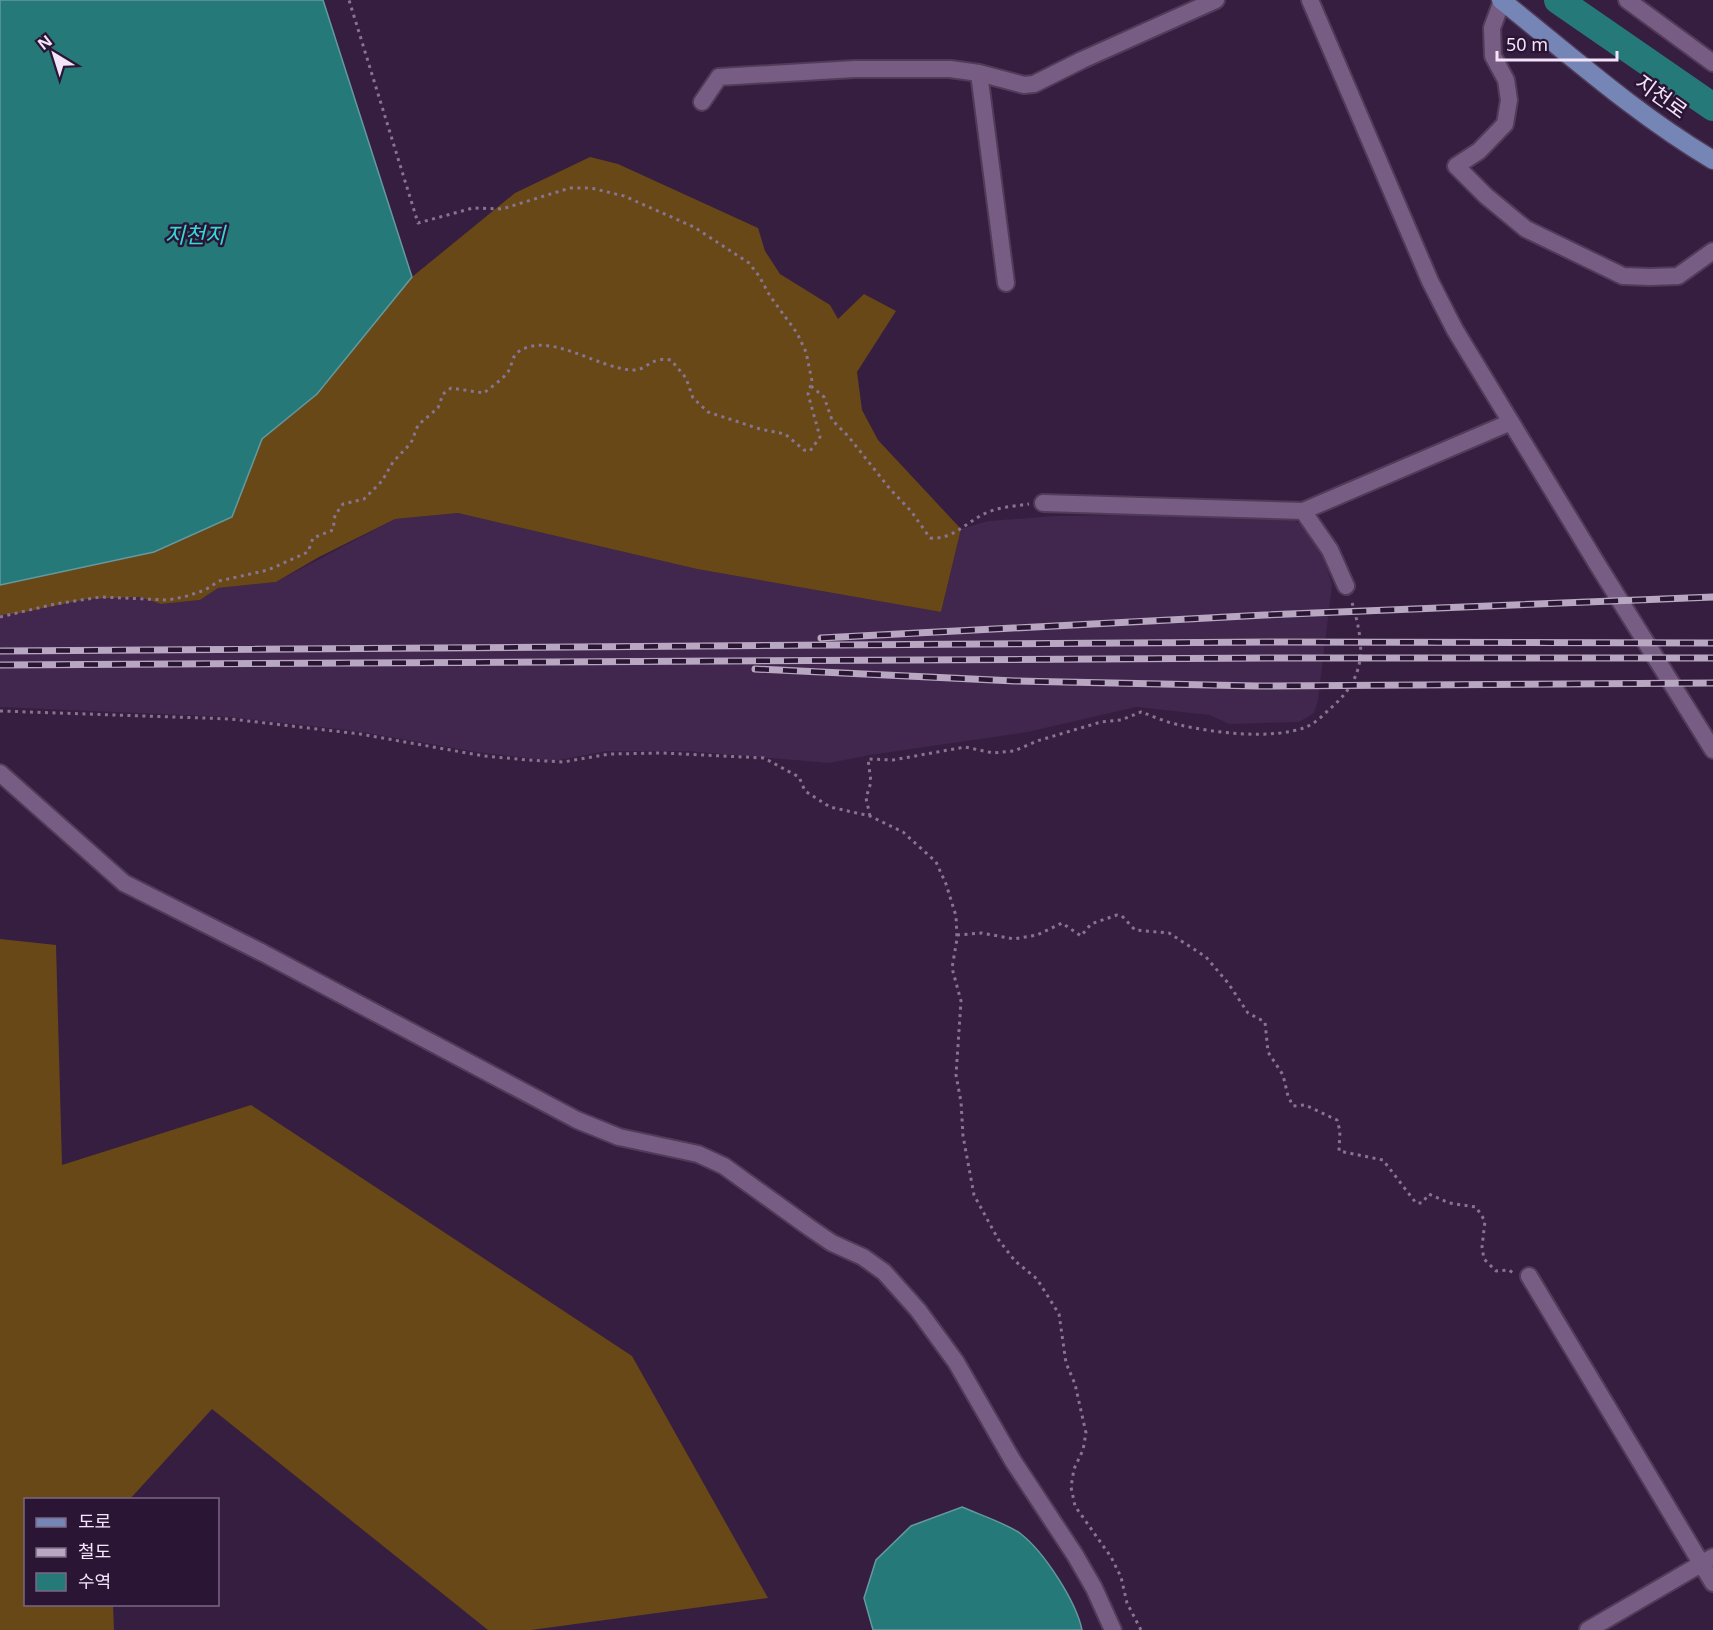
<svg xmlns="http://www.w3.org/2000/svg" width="1713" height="1630" font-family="'Noto Sans','Noto Sans KR',sans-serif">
  <rect width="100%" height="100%" fill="#361e40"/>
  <path fill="#41264d" d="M458,513L697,569L941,612L961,529L988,521L1055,516L1265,513L1291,518L1313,533L1323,553L1332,585L1318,700L1314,713L1299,722L1229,724L1210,715L1136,707L1028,732L870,755L829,763L688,751H607L554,761L476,752L356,731L230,717L0,707V615L20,613L87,599L140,597L161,604L200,600L218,588L276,582L395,519Z"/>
  <path fill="#674816" d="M590,157L618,164L758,228L765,251L780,274L830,305L838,319L864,294L896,311L857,372L862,410L878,440L961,529L941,612L697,569L458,513L395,519L319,557L276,582L218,588L200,600L161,604L140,597L87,599L20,613L0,615V585L154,552L232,517L262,439L317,394L412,277L515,193Z
    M0,939L56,945L62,1165L251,1105L632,1356L768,1598L531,1630H488L212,1409L130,1499L26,1500V1604L113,1605L114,1630H0Z"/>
  <path fill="#267979" stroke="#6499a0" stroke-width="1.5" d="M0,0H323L412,277L317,394L262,439L232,517L154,552L0,585Z
    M962,1507C978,1514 1008,1524 1021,1534C1044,1552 1076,1601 1082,1630H873L864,1598L876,1560L911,1526Z"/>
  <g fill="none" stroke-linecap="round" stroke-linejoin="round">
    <path stroke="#267979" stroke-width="28" d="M1558,0L1713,107"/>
    <g stroke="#503b59" stroke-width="20">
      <path id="minor" d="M1310,0L1430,281L1455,330L1599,567L1713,750
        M1627,0L1713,63
        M1502,1L1492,28L1493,56L1506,80L1509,100L1505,124L1479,151L1456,166L1486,196L1526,229L1623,276L1650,277L1678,276L1713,251
        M979,73L1006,283
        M702,102L719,77L855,69H950L979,73L1024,85L1034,84L1082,60L1216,0
        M1043,503L1303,511L1511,422
        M1303,511L1330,550L1346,586
        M0,773L124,883L263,953L577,1120L619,1137L698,1154L724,1166L810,1228L832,1243L863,1257L884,1272L918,1310L956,1362L1013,1461L1075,1555L1094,1588L1113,1630
        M1529,1276L1713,1583
        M1588,1630L1713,1557"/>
    </g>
    <g stroke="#503b59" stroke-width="21">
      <path id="major" d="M1501,0C1570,55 1637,115 1713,160"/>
    </g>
    <path stroke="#887490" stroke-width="3" stroke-dasharray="3 4.5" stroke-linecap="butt" d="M811,386L824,397L832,420L848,436L890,489L911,511L930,538C953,540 966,522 986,513C999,507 1015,506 1029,504
      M0,617L55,604L101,597L167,600L184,597L205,590L219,581L268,570L308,552L313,538L333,530L335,515L343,504L364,499L382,481L393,462L411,443L418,425L438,408L443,394L451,388L484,393C491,387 502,380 508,372C512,366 512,356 518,352C549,330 598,369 633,370C646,371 651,356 671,360L686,378L693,398L708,412L760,429L785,434L804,450L810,451L820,437L808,394L812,381L806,352L797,333L770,296L759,276L749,263L694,227L624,196L591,188H570L502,209L473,208L418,223L349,0
      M0,711L231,719L360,734L484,756L528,760L563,762L610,754L662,753L764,758L799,777L805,791L830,807L870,816L903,832L936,862L946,884L956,916L957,939L952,968L961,1001L956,1075L961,1102L963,1136L974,1195L998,1239L1015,1261L1037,1279L1059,1314L1066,1363L1075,1384L1086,1433L1083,1450L1074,1469L1071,1487L1075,1506L1111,1557L1121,1577L1127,1603L1141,1630
      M870,816L866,798L871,782L868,759L893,760L965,747L993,753L1014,751L1037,741L1101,722L1121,720L1141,712C1153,716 1167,723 1180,725C1214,733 1274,740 1306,727C1316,723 1324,714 1332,707C1369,674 1364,643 1351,599
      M957,935L982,933L1014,939L1037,935L1062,923L1081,936L1091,924L1117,915L1122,916L1135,930L1169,933L1206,957L1228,983L1248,1013L1265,1022L1268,1052L1283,1075L1288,1096L1293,1106L1305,1105L1337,1120L1340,1131L1339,1151L1383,1160L1416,1203H1422L1429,1194L1449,1203L1476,1207L1485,1221L1482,1247L1484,1259L1496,1271L1509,1270L1513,1273"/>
    <use href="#minor" stroke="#775d83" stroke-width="16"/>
    <use href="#major" stroke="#7585b6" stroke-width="18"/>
    <g stroke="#b8a7c0" stroke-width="7">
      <path id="rail" d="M821,638L1265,615L1713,597
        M0,651L1270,642L1713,643
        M0,665L1270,658H1713
        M755,669L1015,681L1258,686L1713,683"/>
    </g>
    <use href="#rail" stroke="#2b1535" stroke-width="4.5" stroke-dasharray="14" stroke-linecap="butt"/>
  </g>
  <g text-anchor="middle" stroke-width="5" stroke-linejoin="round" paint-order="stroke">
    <g font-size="21" fill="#f3e4fa" stroke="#2b1535">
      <text transform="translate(1661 97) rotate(36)" y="7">지천로</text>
    </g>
    <g font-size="22" font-style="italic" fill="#36d7d8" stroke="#2b1535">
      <text x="195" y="243">지천지</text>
    </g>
  </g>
  <rect x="24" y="1498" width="195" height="108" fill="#2b1535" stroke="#7b6884" stroke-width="1.5"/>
  <rect x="36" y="1518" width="30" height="9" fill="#7585b6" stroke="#7b6884" stroke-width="1.5"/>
  <text x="78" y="1528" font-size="18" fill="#f3e4fa">도로</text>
  <rect x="36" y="1548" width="30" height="9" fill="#b8a7c0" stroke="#7b6884" stroke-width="1.5"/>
  <text x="78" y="1558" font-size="18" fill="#f3e4fa">철도</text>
  <rect x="36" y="1573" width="30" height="18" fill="#267979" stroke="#7b6884" stroke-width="1.5"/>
  <text x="78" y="1588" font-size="18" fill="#f3e4fa">수역</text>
  <g transform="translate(54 54) rotate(322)" stroke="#2b1535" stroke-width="4.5" paint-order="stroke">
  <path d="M0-4.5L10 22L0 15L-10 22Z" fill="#f3e4fa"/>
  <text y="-9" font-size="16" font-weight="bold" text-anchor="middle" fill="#f3e4fa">N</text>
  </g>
  <path d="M1497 51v9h120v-9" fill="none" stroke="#f3e4fa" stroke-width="3"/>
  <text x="1506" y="51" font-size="18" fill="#f3e4fa" stroke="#2b1535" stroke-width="4.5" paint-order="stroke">50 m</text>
</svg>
